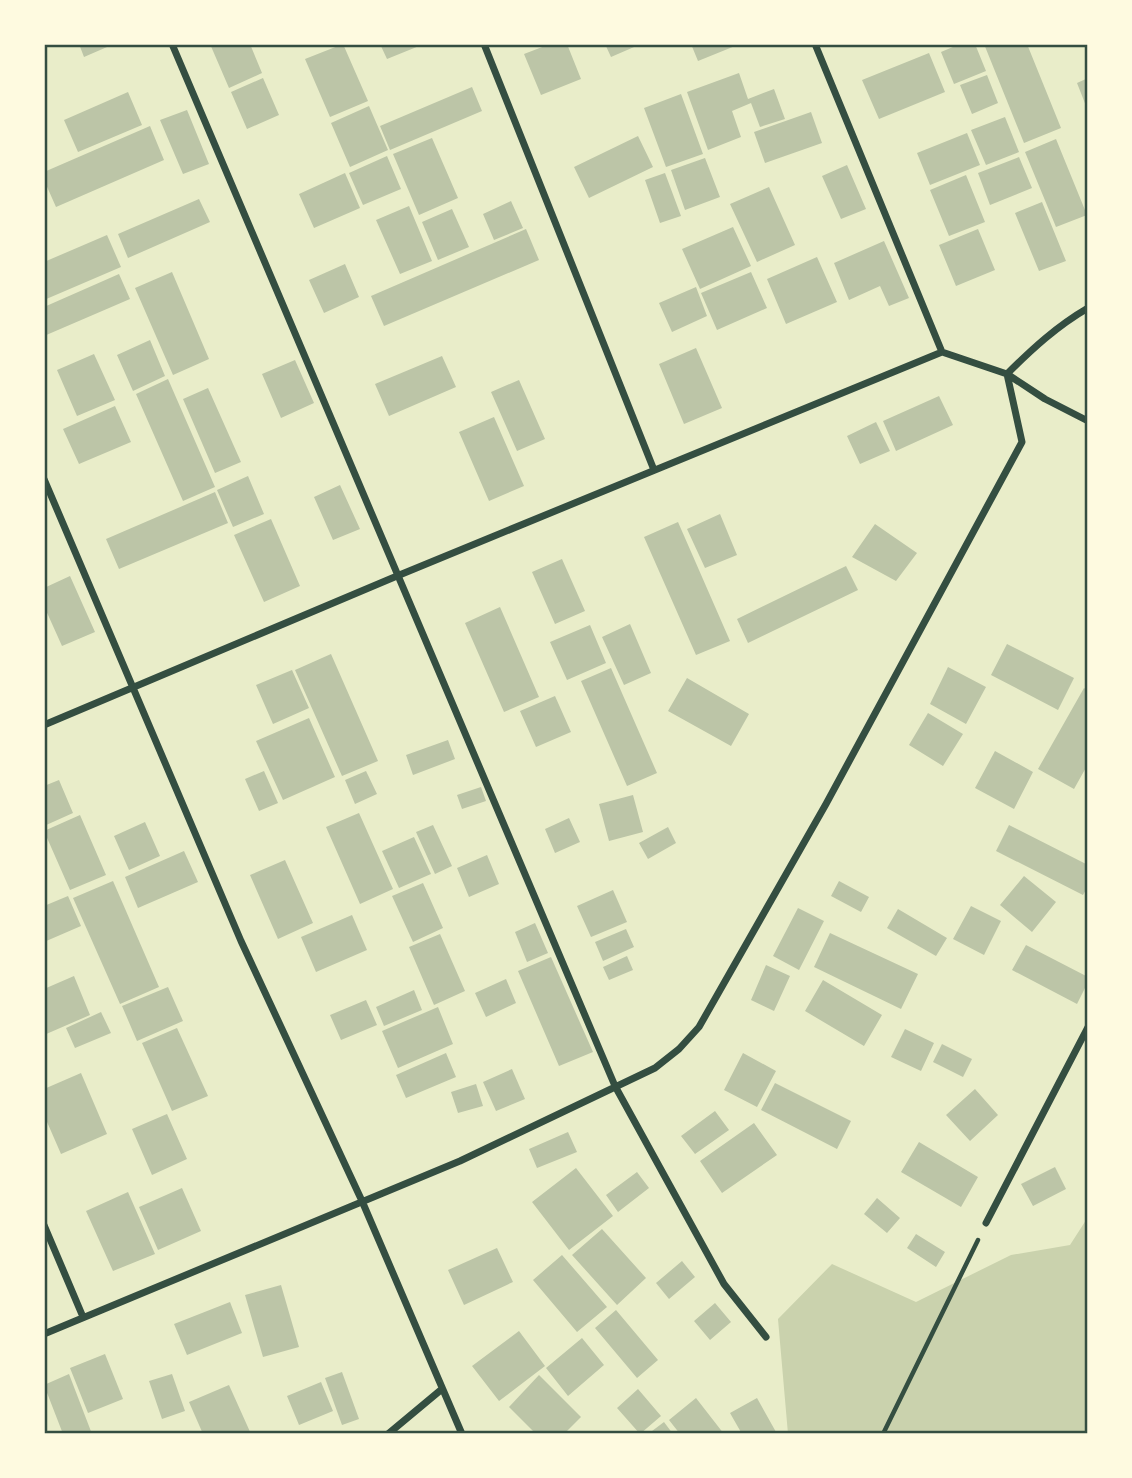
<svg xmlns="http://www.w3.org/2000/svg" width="1132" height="1478" font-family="Spectral,serif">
  <rect width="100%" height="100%" fill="#e9edc9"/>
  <path fill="#cad2ad" d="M1088,1217V1434H788L778,1319L832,1264L916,1302L1011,1255L1070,1245Z"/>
  <path fill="#bcc5a7" d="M79,44H114L84,57Z
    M210,44H250L262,73L229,88Z
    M343,44L368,101L330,117L305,59Z
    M380,44H424L387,59Z
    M550,44H567L581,79L541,95L524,54Z
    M605,44H641L611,57Z
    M691,44H740L698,61Z
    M960,44H975L986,71L954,84L941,52Z
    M984,44H1027L1061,128L1024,143Z
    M929,53L945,92L879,119L862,80Z
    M739,73L748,99L774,89L785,119L760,127L751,103L732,111L741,137L708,150L687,92Z
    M987,75L998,103L972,114L960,85Z
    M263,78L279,115L247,129L231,92Z
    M1088,78V111L1077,83Z
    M472,87L482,111L390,150L380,126Z
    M128,92L142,125L78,152L64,120Z
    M681,94L703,154L666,167L644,108Z
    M369,106L388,150L350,167L331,123Z
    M187,110L209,164L183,174L160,120Z
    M811,112L822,143L765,163L754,132Z
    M1005,117L1019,152L986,165L971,130Z
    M150,126L164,160L56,207L44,180V172Z
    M967,133L980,165L930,185L917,153Z
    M638,136L653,167L589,198L574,167Z
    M432,138L458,198L419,215L393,154Z
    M1056,139L1087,215L1056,227L1025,152Z
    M387,156L401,189L363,205L349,173Z
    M1019,157L1032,188L990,205L978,173Z
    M705,158L720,197L685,210L671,170Z
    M847,165L866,209L841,219L822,176Z
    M345,173L360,208L314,228L299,194Z
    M665,173L681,216L660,223L645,180Z
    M966,175L985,222L949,236L930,190Z
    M769,187L795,245L757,262L730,204Z
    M199,199L210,222L128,258L118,234Z
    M511,201L523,228L494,240L483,214Z
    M1042,202L1066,261L1039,271L1015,213Z
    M409,206L432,261L400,274L376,220Z
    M452,209L469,247L438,260L422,222Z
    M733,227L751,266L700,289L682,249Z
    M526,229L539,260L384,326L371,296Z
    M978,229L995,270L956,286L939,245Z
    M107,235L121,267L44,300V262Z
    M884,241L909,298L889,306L880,286L849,300L834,263Z
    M817,257L837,302L786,324L767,279Z
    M345,264L359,297L324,313L309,280Z
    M172,272L209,359L173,375L135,288Z
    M751,272L767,308L717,330L701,293Z
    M119,274L130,299L44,336V307Z
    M696,287L707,316L672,332L659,303Z
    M150,340L165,376L133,391L117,355Z
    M696,348L722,408L684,424L659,364Z
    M94,354L115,400L77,416L57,370Z
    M442,356L456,387L389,416L375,384Z
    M295,360L314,403L281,418L262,374Z
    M168,379L215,487L183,501L136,394Z
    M519,380L545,439L517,451L491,392Z
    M208,388L241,462L215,473L183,399Z
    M939,396L953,425L896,451L883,421Z
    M115,406L131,442L79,464L63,429Z
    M494,417L524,486L489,501L459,432Z
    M876,422L890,451L860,464L847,436Z
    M248,476L264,514L233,527L217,490Z
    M340,485L360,529L333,540L314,497Z
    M215,492L228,523L119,569L106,539Z
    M720,514L737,555L705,568L687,529Z
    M271,519L300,586L264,602L234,535Z
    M678,522L730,641L696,655L644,537Z
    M875,524L917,553L896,581L852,557Z
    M562,559L585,611L555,624L532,572Z
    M846,566L858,590L748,643L737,619Z
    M70,576L95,632L62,646L44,606V588Z
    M500,607L539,697L504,712L465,623Z
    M630,624L651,673L624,685L602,637Z
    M590,625L606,663L567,680L550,642Z
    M1007,644L1074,678L1058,710L991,675Z
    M331,654L378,761L342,776L295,670Z
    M948,667L986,687L966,724L930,704Z
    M611,668L657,773L627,786L581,681Z
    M292,670L309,708L273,724L256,685Z
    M687,678L749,714L731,746L668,711Z
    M1084,688L1088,691V764L1074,789L1038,769Z
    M555,696L571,732L536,747L520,711Z
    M928,713L963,734L943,766L909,745Z
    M309,718L335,777L283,800L256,741Z
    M448,740L455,759L413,775L406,755Z
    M995,751L1033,772L1014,809L975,788Z
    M264,771L278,803L259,811L245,779Z
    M366,771L377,794L355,804L345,780Z
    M59,780L73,813L44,826V786Z
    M481,787L486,801L462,809L457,795Z
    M633,795L643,832L609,841L599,804Z
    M359,813L393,889L360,904L326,827Z
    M80,815L106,875L70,890L44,831Z
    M569,818L580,842L555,853L545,829Z
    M145,822L160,856L129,870L114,836Z
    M433,825L452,866L435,874L416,832Z
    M1009,825L1088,865V886L1083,895L996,851Z
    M668,827L676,843L648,859L639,843Z
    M414,837L431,874L399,888L382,851Z
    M184,851L198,882L138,908L125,877Z
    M487,855L499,884L469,897L457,868Z
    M285,860L313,923L278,939L250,875Z
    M1024,876L1056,902L1032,932L1000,905Z
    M113,881L159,987L120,1004L73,898Z
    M839,881L869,897L861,912L831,896Z
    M423,883L443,928L413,942L392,896Z
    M613,890L627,922L591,937L577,906Z
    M68,896L81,926L44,942V906Z
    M971,906L1001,921L984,955L953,939Z
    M798,908L824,921L799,970L773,956Z
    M898,909L947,938L936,956L887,928Z
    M352,915L367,950L316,972L301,937Z
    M535,923L548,953L527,962L515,932Z
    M626,929L634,947L603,961L595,942Z
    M830,933L918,974L901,1009L814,967Z
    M440,934L465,991L434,1005L409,947Z
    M1026,945L1088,977V982L1077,1004L1012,970Z
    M627,956L633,970L609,980L603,967Z
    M551,957L593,1052L559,1066L518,971Z
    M766,965L790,976L774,1011L751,1000Z
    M74,976L90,1015L44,1035V989Z
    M506,979L516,1003L486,1017L475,993Z
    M823,980L882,1015L864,1046L805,1011Z
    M168,987L183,1021L137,1041L122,1006Z
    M414,990L422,1010L384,1026L376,1007Z
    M366,1000L377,1025L341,1040L330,1015Z
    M438,1007L453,1044L398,1068L382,1031Z
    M101,1012L111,1033L75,1048L66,1028Z
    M177,1028L208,1096L172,1111L142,1043Z
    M905,1029L934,1043L921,1071L891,1057Z
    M942,1044L972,1059L963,1077L933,1062Z
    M446,1053L456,1077L406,1098L396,1075Z
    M743,1053L776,1071L757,1107L724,1090Z
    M512,1069L525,1099L496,1111L483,1082Z
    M81,1073L107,1134L61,1154L44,1115V1089Z
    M775,1083L851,1121L837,1149L761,1110Z
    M476,1084L483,1106L458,1113L451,1092Z
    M975,1089L998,1115L970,1141L946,1115Z
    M715,1111L729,1130L695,1154L681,1136Z
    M167,1114L187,1159L152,1175L132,1129Z
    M754,1123L777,1155L722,1193L700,1161Z
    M568,1132L577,1152L537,1168L529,1149Z
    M919,1142L978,1177L961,1207L901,1172Z
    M1055,1167L1066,1189L1033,1206L1021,1184Z
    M576,1168L613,1216L569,1250L532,1202Z
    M637,1172L649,1188L618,1212L606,1195Z
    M182,1188L201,1231L158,1250L139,1207Z
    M128,1192L155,1254L113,1271L86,1211Z
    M877,1198L900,1218L887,1233L864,1214Z
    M602,1229L646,1278L617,1305L572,1255Z
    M916,1234L945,1252L936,1267L907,1248Z
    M497,1248L513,1282L464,1305L448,1270Z
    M562,1255L607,1307L577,1332L533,1280Z
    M682,1261L695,1277L669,1299L656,1283Z
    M281,1285L299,1347L263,1357L245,1295Z
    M230,1302L242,1333L187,1355L174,1324Z
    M715,1303L731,1322L710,1340L694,1321Z
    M616,1310L658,1360L637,1378L595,1328Z
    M519,1331L545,1366L499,1401L472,1366Z
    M582,1338L604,1365L568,1396L546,1368Z
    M105,1354L123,1399L88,1413L70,1368Z
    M342,1372L359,1419L342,1425L325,1378Z
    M69,1374L92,1434H63L44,1385Z
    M172,1374L185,1411L162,1419L149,1381Z
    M539,1375L581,1417L564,1434H536L509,1407Z
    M321,1382L333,1411L299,1425L287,1396Z
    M229,1385L251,1434H203L189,1402Z
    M638,1389L661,1416L640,1434L617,1408Z
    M696,1398L724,1434H680L669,1420Z
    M757,1398L776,1432L771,1434H742L730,1413Z
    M664,1422L673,1434H648Z"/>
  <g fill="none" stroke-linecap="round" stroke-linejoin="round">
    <path stroke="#344e41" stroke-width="4.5" d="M883,1434L978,1240"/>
    <path stroke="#344e41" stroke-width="7" d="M172,44L615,1086L724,1284L766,1337
      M484,44L654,470
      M815,44L942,352
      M1007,374C1032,349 1057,326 1088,308
      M44,479L241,941L362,1201L462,1434
      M44,725L397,576L942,352L1007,374L1045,399L1088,421
      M986,1223L1088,1027
      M44,1225L83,1317
      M44,1334L460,1161L655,1068L679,1049L699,1027L826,804L1022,442L1007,374
      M388,1434L442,1389"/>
  </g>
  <rect width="1132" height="1478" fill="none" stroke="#fefae0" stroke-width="91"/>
  <rect x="46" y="46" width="1040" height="1386" fill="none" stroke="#344e41" stroke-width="2.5"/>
</svg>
